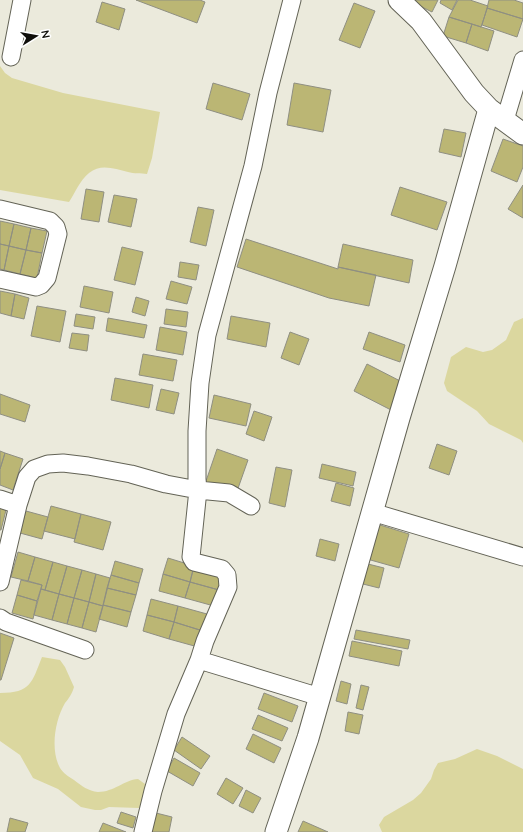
<svg xmlns="http://www.w3.org/2000/svg" width="523" height="832" font-family="Quicksand,sans-serif">
  <rect width="100%" height="100%" fill="#ebeadc"/>
  <path fill="#dbd79f" d="M0,66L5,73L12,78L63,93L160,112L152,158L147,174C141,173 134,174 128,172C115,169 101,163 89,173C80,180 75,193 69,202L0,190Z
    M523,318V443L521,440L489,424L477,411L447,391L444,383L451,357L466,347L483,352L492,350L506,340L514,322Z
    M42,657L60,660L65,667L74,687C72,694 69,698 65,703C55,720 50,750 60,768C63,773 69,777 74,780C82,786 88,791 98,792C114,792 124,780 138,779L145,784L144,798L139,808L109,807L101,810H95L81,807L58,789L33,778L20,755L0,741V693C31,693 32,682 42,657Z
    M477,749L497,756L523,769V832H382L379,825L384,817L413,800L421,793L431,779L434,770L438,763L455,759Z"/>
  <path fill="#bbb674" stroke="#8f8f82" d="M136,0H200L205,2L197,23Z
    M415,0H438L432,12L414,3Z
    M441,0H457L452,10L440,3Z
    M458,0H470L488,6L481,27L449,17Z
    M489,0H514L523,3V19L487,8Z
    M102,2L125,9L119,30L96,22Z
    M354,3L375,11L360,48L339,40Z
    M487,8L523,19L517,37L482,25Z
    M449,17L472,24L466,43L443,36Z
    M472,24L494,31L488,51L466,43Z
    M213,83L250,94L242,120L206,109Z
    M294,83L331,90L323,132L287,125Z
    M444,129L466,133L461,157L439,152Z
    M503,139L523,146V167L517,182L491,171Z
    M523,185V218L508,209Z
    M400,187L447,202L437,230L391,215Z
    M86,189L104,192L99,222L81,219Z
    M114,195L137,199L131,227L108,222Z
    M198,207L214,210L206,246L190,242Z
    M0,221L14,224L9,246L0,244Z
    M14,224L31,228L26,250L9,246Z
    M31,228L47,231L42,253L26,250Z
    M246,239L338,269V267L376,275L369,306L329,298L237,267Z
    M0,244L9,246L4,270L0,269Z
    M343,244L413,260L409,283L338,267Z
    M9,246L26,250L20,274L4,270Z
    M122,247L143,252L135,285L114,280Z
    M26,250L42,253L37,278L20,274Z
    M180,262L199,265L196,280L178,277Z
    M171,281L192,287L187,304L166,299Z
    M84,286L113,292L109,313L80,307Z
    M0,291L15,294L11,316L0,313Z
    M15,294L29,298L24,319L11,316Z
    M136,297L149,301L145,316L132,312Z
    M37,306L66,311L60,342L31,336Z
    M166,309L188,312L186,327L164,324Z
    M76,314L95,317L93,329L74,326Z
    M231,316L270,323L266,347L227,339Z
    M108,318L147,325L144,338L106,331Z
    M160,327L187,332L183,355L156,350Z
    M290,332L309,339L299,365L281,358Z
    M369,332L405,345L400,362L363,349Z
    M72,333L89,335L87,351L69,348Z
    M143,354L177,360L173,381L139,375Z
    M367,364L406,384L393,411L354,391Z
    M115,378L153,385L149,408L111,400Z
    M161,389L179,393L174,414L156,410Z
    M0,394L30,405L25,422L0,414Z
    M214,395L251,404L246,426L209,418Z
    M254,411L272,417L264,441L246,434Z
    M437,444L457,451L449,475L429,468Z
    M217,449L248,460L236,494L205,484Z
    M0,451L5,453L0,469Z
    M5,453L23,459L13,490L0,485V469Z
    M322,464L356,472L353,486L319,478Z
    M276,467L292,470L285,507L269,503Z
    M336,483L354,488L350,506L331,501Z
    M51,506L81,514L75,539L44,531Z
    M0,508L6,510L1,530H0Z
    M26,511L48,517L42,539L20,533Z
    M81,514L111,522L103,550L74,542Z
    M377,524L409,534L399,568L367,559Z
    M320,539L339,544L335,561L316,556Z
    M18,552L35,557L28,581L11,577Z
    M35,557L53,562L45,590L41,589L42,585L28,581Z
    M168,558L194,566L190,582L163,574Z
    M115,561L143,569L139,583L111,575Z
    M53,562L67,566L59,594L45,590Z
    M368,564L384,568L379,588L363,584Z
    M67,566L82,570L74,598L59,594Z
    M194,566L223,574L219,590L190,582Z
    M82,570L96,574L89,602L74,598Z
    M96,574L110,578L103,606L89,602Z
    M163,574L190,582L185,598L159,591Z
    M111,575L139,583L136,595L107,588Z
    M21,580L42,585L37,601L17,595Z
    M190,582L219,590L214,606L185,598Z
    M107,588L136,595L131,612L103,605Z
    M41,589L59,594L52,620L34,615Z
    M59,594L74,598L67,624L52,620Z
    M17,595L37,601L33,619L12,613Z
    M74,598L89,602L82,628L67,624Z
    M151,599L178,606L174,622L147,615Z
    M89,602L103,606L96,632L82,628Z
    M103,605L131,612L127,627L99,619Z
    M178,606L207,614L203,631L174,622Z
    M147,615L174,622L169,639L143,631Z
    M174,622L203,631L198,647L169,639Z
    M356,630L410,640L408,649L354,639Z
    M0,633L14,638L1,680H0Z
    M352,641L402,651L399,666L349,656Z
    M341,681L351,684L347,704L336,701Z
    M361,685L369,687L363,710L356,708Z
    M264,693L298,706L292,722L258,709Z
    M348,712L363,715L359,734L345,731Z
    M258,715L288,728L282,741L252,729Z
    M253,734L281,748L274,763L246,749Z
    M182,737L210,756L201,769L174,750Z
    M174,758L200,773L193,786L167,771Z
    M226,778L243,788L233,804L217,794Z
    M246,790L261,798L253,813L239,806Z
    M121,812L136,817L133,828L117,823Z
    M152,812L172,817L169,832H147Z
    M10,818L28,823L25,832H7Z
    M303,821L328,832H298Z
    M103,823L126,832H99Z"/>
  <g fill="none" stroke-linecap="round" stroke-linejoin="round">
    <g stroke="#636356" stroke-width="19">
      <path id="minor" d="M11,57L22,0
        M505,120L523,60
        M0,209L50,221L56,227L58,234L47,278L41,285L36,287L0,279
        M0,499L18,505
        M372,512L523,557
        M0,582L18,505L27,477L34,469L48,464L63,463L88,466L131,474L166,484L198,490L229,493L251,506
        M0,618L6,622L85,650
        M199,660L320,697
        M143,832L153,791L176,714L199,660L205,641L228,587L227,575L222,569L194,562L191,557L198,490L197,479V431L200,383L207,335L253,166L268,93L292,0"/>
    </g>
    <g stroke="#636356" stroke-width="23">
      <path id="tertiary" d="M399,0L421,21L474,93L489,109L523,134
        M276,832L308,738L399,418L445,266L489,109"/>
    </g>
    <use href="#minor" stroke="#fff" stroke-width="17"/>
    <use href="#tertiary" stroke="#fff" stroke-width="21"/>
  </g>
  <g transform="translate(36 36) rotate(79)" stroke="#ffffff" stroke-width="3" paint-order="stroke">
  <path d="M0-3L7 15L0 10L-7 15Z" fill="#0f0e0a"/>
  <text y="-6" font-size="11" font-weight="bold" text-anchor="middle" fill="#0f0e0a">N</text>
  </g>
</svg>
